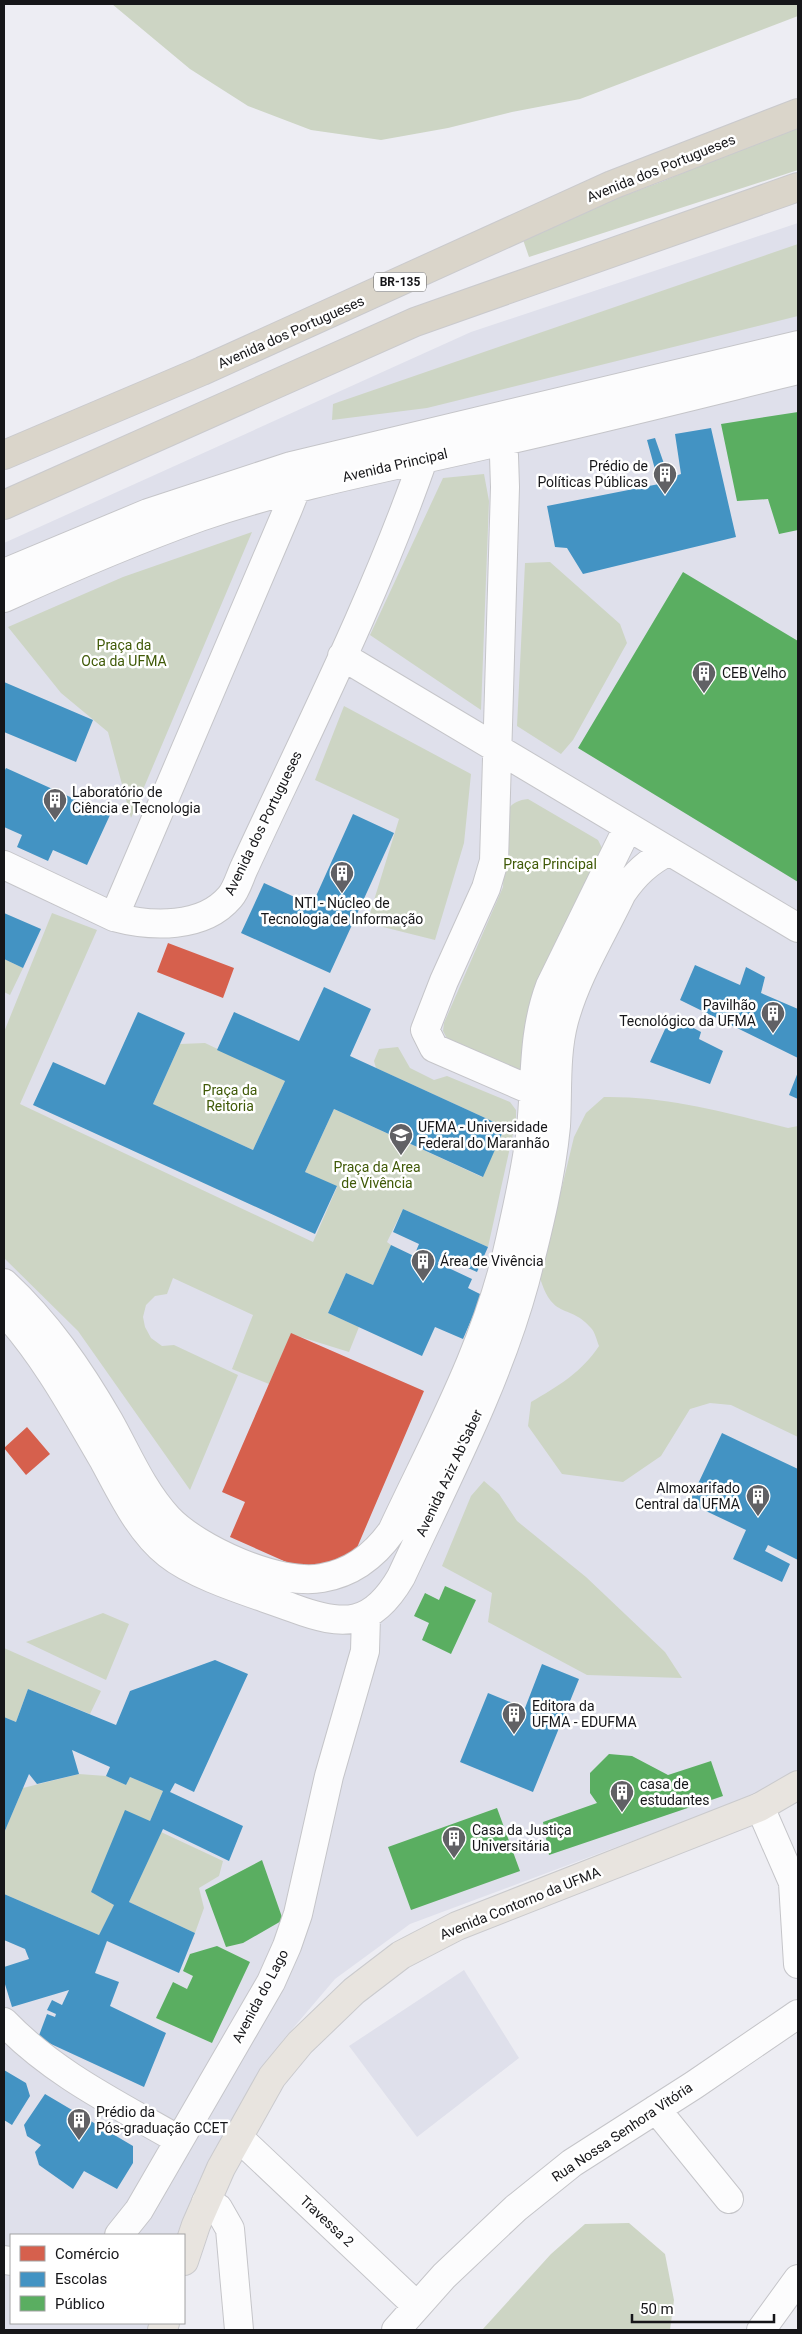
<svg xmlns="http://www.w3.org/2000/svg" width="802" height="2334" font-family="Roboto,sans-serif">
  <rect width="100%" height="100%" fill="#ededf3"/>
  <path fill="#dfe0eb" d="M798,223V1769L766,1791L410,1924L335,1979L283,2040L184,2235H11V2323H157L155,2330H4V543L471,332Z
    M464,1970L519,2058L417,2137L349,2046Z"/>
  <path fill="#cdd5c4" d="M112,4H798V16L580,99L512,112L448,128L381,140L311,130L248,106L190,69Z
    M798,123V170L529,257L521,234L661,182L778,134Z
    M798,244V316L427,408L332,420L333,404Z
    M484,474L489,501L481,710L370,635L443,478Z
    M252,532L131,818L108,732L61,693L8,627L123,577Z
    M550,562L620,624L627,643L573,740L561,754L517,726L525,563Z
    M344,706L471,774L464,843L435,940L367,923L399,819L315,780Z
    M528,799L598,840L604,852L536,1000L520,1071L450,1044L443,1031L444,1023L503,887L507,810C513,803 518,800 528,799Z
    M52,913L97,930L20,1104L313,1242L337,1187L305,1172L334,1109L482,1177L505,1127L376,1068L374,1061L379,1049L398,1047L410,1068L434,1080L447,1076L510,1102L516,1110V1120L488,1247L403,1209L387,1242L391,1245L373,1285L346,1273L328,1313L359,1327L349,1352L291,1334L269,1384L232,1369L253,1315L173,1278L167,1294L155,1296L146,1305L143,1317L145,1327L151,1338L162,1346L174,1345L238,1375L190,1490L78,1331L4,1258V1032Z
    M4,959L23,968L10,995L4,992Z
    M205,1043L285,1081L253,1150L153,1104L180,1044Z
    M604,1097C667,1096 727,1113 788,1128L798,1126V1437L731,1405L710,1403L690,1409L661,1456L623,1482L562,1474L528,1426L531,1402C557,1387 582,1372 599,1346C597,1341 595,1332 591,1328C570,1303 553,1321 540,1278L574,1137L586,1113Z
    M484,1481L499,1494L517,1521L586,1577L665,1652L682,1678L587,1675L488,1622L492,1593L442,1566L471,1496Z
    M103,1613L129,1624L106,1680L26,1642Z
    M4,1648L101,1691L90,1714L28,1689L16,1722L4,1717Z
    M79,1774L106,1776L126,1785L130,1777L163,1791L150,1821L91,1892L114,1905L99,1935L4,1894V1833L23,1788Z
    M161,1832L223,1861L219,1876L199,1888L204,1908L195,1933L129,1902Z
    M629,2223L665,2254L674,2300L670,2330H482L551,2254L585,2224Z"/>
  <path fill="#d6604d" d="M168,943L234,968L223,998L157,972Z
    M291,1333L424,1391L356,1550L328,1565L302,1569L230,1537L245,1502L222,1492Z
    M27,1427L50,1454L26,1475L4,1448Z"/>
  <path fill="#4393c3" d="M711,428L736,537L583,574L567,548L555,547L547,506L659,484L647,440L655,438L669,478L681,474L675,434Z
    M4,682L93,720L76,762L4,732Z
    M6,768L110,815L87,865L53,850L48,861L17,847L22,835L4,827V772Z
    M353,814L394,833L330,973L241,933L264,883L312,905Z
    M4,913L41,929L23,968L4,959Z
    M695,965L740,985L746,967L765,977L761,993L798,1009V1058L680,1000Z
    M324,987L371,1009L350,1056L505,1127L483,1177L334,1109L305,1172L337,1186L315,1234L33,1105L53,1062L105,1085L138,1012L185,1033L153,1104L253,1150L285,1081L217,1050L234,1012L299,1041Z
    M671,1016L701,1032L699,1039L723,1051L710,1084L650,1062Z
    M798,1072V1099L789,1095Z
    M403,1209L488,1247L477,1272L441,1256L438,1263L472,1279L468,1288L482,1295L463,1339L435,1327L422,1356L328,1313L346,1273L373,1285L391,1245L414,1256L419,1244L393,1232Z
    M722,1433L798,1469V1560L768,1545L765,1551L790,1564L782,1582L733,1559L746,1530L689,1503Z
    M215,1660L248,1674L194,1792L175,1783L170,1792L243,1826L229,1861L163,1829L129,1902L195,1933L179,1973L107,1941L95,1973L119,1982L110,2006L166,2033L144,2087L38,2038L47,2014L55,2017L56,2014L47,2010L52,2000L62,2005L69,1990L12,2007L4,1981V1967L29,1959L25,1949L4,1940V1894L99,1935L114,1905L91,1892L125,1810L150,1821L163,1791L130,1777L126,1785L106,1776L110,1767L72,1750L79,1774L37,1784L29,1774L4,1833V1717L16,1722L28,1689L116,1725L130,1691Z
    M542,1664L579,1679L533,1792L460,1762L488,1693L525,1708Z
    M4,2070L26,2083L30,2096L12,2125L4,2120Z
    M45,2094L133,2146V2163L117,2189L84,2171L73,2189L39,2165L35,2152L41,2145L27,2136L24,2125Z"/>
  <path fill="#5aae61" d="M798,412V530L779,534L768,499L737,501L721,424Z
    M683,572L798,641V882L578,748Z
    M445,1586L476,1600L451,1654L422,1640L429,1623L414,1616L425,1593L439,1600Z
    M609,1754L632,1756L668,1775L711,1761L723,1796L549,1855L543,1822L597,1803L590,1793V1773Z
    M497,1808L520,1871L411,1910L388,1847Z
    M262,1860L283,1920L243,1943L226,1947L205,1890Z
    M217,1946L250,1962L212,2043L156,2018L173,1982L187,1989L193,1976L183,1971L190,1954Z"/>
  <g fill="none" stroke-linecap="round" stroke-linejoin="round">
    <g stroke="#c5c5c9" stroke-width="30">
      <path id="minor" d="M501,442L504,456L505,487L494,861L486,888L444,981L425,1030L434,1048L533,1091
        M4,573L148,513L291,466L798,345
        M4,598C68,569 133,541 200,517C299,483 401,465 503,441C601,419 700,394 798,370
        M342,656L798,928
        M4,865L114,917C151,927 203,929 230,897C237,889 240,876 245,866C307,732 375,598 424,457L421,444
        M114,917L288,509L296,489L293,476
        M4,1283C47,1323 79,1369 109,1421C127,1453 142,1490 168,1518C197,1549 279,1586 322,1578C352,1573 375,1555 392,1531C436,1437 488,1343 510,1240C518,1203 527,1166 531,1128C536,1079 532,1034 550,986L628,827
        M4,1311C45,1356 73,1408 104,1461C122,1494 139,1531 168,1554C198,1578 256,1594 293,1608C344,1627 372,1627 401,1577C446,1480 497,1384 525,1281C538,1230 551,1178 556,1126C558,1091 555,1055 564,1021C576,976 602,935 622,893C635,874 648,862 669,851
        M760,1807L798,1894
        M793,1883L798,1964
        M4,2022C54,2074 117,2104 179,2140
        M656,2109L729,2199
        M237,2136L417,2306
        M206,2202L218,2208L230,2229L239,2330
        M119,2235L139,2210L271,1982L287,1946L298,1914L329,1776L365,1651L366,1616
        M4,2260L11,2261
        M396,2330L444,2276L516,2208L572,2163L694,2085L798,2014
        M761,2330L798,2279"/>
    </g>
    <g stroke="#cacacd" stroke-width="30">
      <path id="major" d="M184,2261L196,2225L221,2168L272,2077L300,2043L354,1991L401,1955L457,1926L760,1807L798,1785
        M162,2330L165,2323"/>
    </g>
    <g stroke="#cacacd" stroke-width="30">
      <path id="highway" d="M4,455L202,371L612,185L798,113
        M4,505L415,322L798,187"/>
    </g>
    <use href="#minor" stroke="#fcfcfd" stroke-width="28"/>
    <use href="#major" stroke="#e8e4df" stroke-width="28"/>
    <use href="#highway" stroke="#dad5ca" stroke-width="28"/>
  </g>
  <defs>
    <g id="building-pin" transform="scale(1.25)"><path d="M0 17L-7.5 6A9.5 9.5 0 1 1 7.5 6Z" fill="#616165" stroke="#fff"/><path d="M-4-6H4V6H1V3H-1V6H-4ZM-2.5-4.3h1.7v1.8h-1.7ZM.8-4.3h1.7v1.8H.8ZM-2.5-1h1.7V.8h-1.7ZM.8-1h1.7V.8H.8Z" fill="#fff"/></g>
    <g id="university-pin" transform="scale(1.25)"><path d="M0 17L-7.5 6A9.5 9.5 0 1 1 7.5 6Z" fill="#616165" stroke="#fff"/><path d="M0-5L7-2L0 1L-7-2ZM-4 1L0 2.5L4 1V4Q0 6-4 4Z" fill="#fff"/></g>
  </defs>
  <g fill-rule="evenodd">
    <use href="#building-pin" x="665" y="474"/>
    <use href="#building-pin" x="704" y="673"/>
    <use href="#building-pin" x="55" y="800"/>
    <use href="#building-pin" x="342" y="873"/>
    <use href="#building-pin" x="773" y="1013"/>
    <use href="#university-pin" x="401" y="1135"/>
    <use href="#building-pin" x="423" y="1261"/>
    <use href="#building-pin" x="758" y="1496"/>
    <use href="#building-pin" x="514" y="1714"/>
    <use href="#building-pin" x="622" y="1792"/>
    <use href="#building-pin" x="454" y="1838"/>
    <use href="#building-pin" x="79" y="2120"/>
  </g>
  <g text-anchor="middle" stroke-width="5" stroke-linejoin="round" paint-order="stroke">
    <rect fill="#fff" stroke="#5c5c5e" stroke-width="1" x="374" y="272.5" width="52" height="19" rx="4"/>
    <g font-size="12" font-weight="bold" fill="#161619">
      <text x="400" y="286">BR-135</text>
    </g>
    <g font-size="14" fill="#161619" stroke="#fff">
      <text transform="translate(661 168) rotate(-22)" y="5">Avenida dos Portugueses</text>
      <text transform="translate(291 332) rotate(-24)" y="5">Avenida dos Portugueses</text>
      <text transform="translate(395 465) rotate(-13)" y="5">Avenida Principal</text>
      <text transform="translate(263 823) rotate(-64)" y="5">Avenida dos Portugueses</text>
      <text transform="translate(449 1473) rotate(-65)" y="5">Avenida Aziz Ab'Saber</text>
      <text transform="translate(520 1903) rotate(-22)" y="5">Avenida Contorno da UFMA</text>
      <text transform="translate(260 1996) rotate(-62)" y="5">Avenida do Lago</text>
      <text transform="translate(622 2132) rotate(-34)" y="5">Rua Nossa Senhora Vitória</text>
      <text transform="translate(327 2221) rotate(43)" y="5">Travessa 2</text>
    </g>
    <g font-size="14" fill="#161619" stroke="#fff" text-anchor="start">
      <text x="648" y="471" text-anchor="end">Prédio de<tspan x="648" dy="16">Políticas Públicas</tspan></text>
      <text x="722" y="678">CEB Velho</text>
      <text x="72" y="797">Laboratório de<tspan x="72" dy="16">Ciência e Tecnologia</tspan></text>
      <text x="342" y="908" text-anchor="middle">NTI - Núcleo de<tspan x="342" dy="16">Tecnologia de Informação</tspan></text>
      <text x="756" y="1010" text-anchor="end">Pavilhão<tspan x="756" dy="16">Tecnológico da UFMA</tspan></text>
      <text x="418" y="1132">UFMA - Universidade<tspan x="418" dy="16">Federal do Maranhão</tspan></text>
      <text x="440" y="1266">Área de Vivência</text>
      <text x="740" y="1493" text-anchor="end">Almoxarifado<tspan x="740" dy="16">Central da UFMA</tspan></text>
      <text x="532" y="1711">Editora da<tspan x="532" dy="16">UFMA - EDUFMA</tspan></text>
      <text x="640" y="1789">casa de<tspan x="640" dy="16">estudantes</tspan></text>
      <text x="472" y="1835">Casa da Justiça<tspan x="472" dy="16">Universitária</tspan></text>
      <text x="96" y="2117">Prédio da<tspan x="96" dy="16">Pós-graduação CCET</tspan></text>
    </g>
    <g font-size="14" fill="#405a08" stroke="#fff">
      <text x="124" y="650">Praça da<tspan x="124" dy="16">Oca da UFMA</tspan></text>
      <text x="550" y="869">Praça Principal</text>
      <text x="230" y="1095">Praça da<tspan x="230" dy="16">Reitoria</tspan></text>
      <text x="377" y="1172">Praça da Area<tspan x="377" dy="16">de Vivência</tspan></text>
    </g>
  </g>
  <rect width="802" height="2334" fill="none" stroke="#161619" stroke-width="10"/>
  <rect x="10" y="2234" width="175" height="90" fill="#ffffff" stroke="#a2a2a3"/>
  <rect x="20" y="2246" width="25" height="15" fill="#d6604d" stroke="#a2a2a3"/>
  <text x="55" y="2259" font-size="15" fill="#161619">Comércio</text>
  <rect x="20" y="2272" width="25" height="15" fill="#4393c3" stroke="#a2a2a3"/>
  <text x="55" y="2284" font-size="15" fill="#161619">Escolas</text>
  <rect x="20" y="2296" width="25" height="15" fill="#5aae61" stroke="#a2a2a3"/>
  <text x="55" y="2309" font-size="15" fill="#161619">Público</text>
  <path d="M632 2314v8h142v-8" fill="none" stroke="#161619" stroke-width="2.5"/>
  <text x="640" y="2314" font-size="15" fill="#161619" stroke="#ffffff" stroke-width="4" paint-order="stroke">50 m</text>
</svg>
